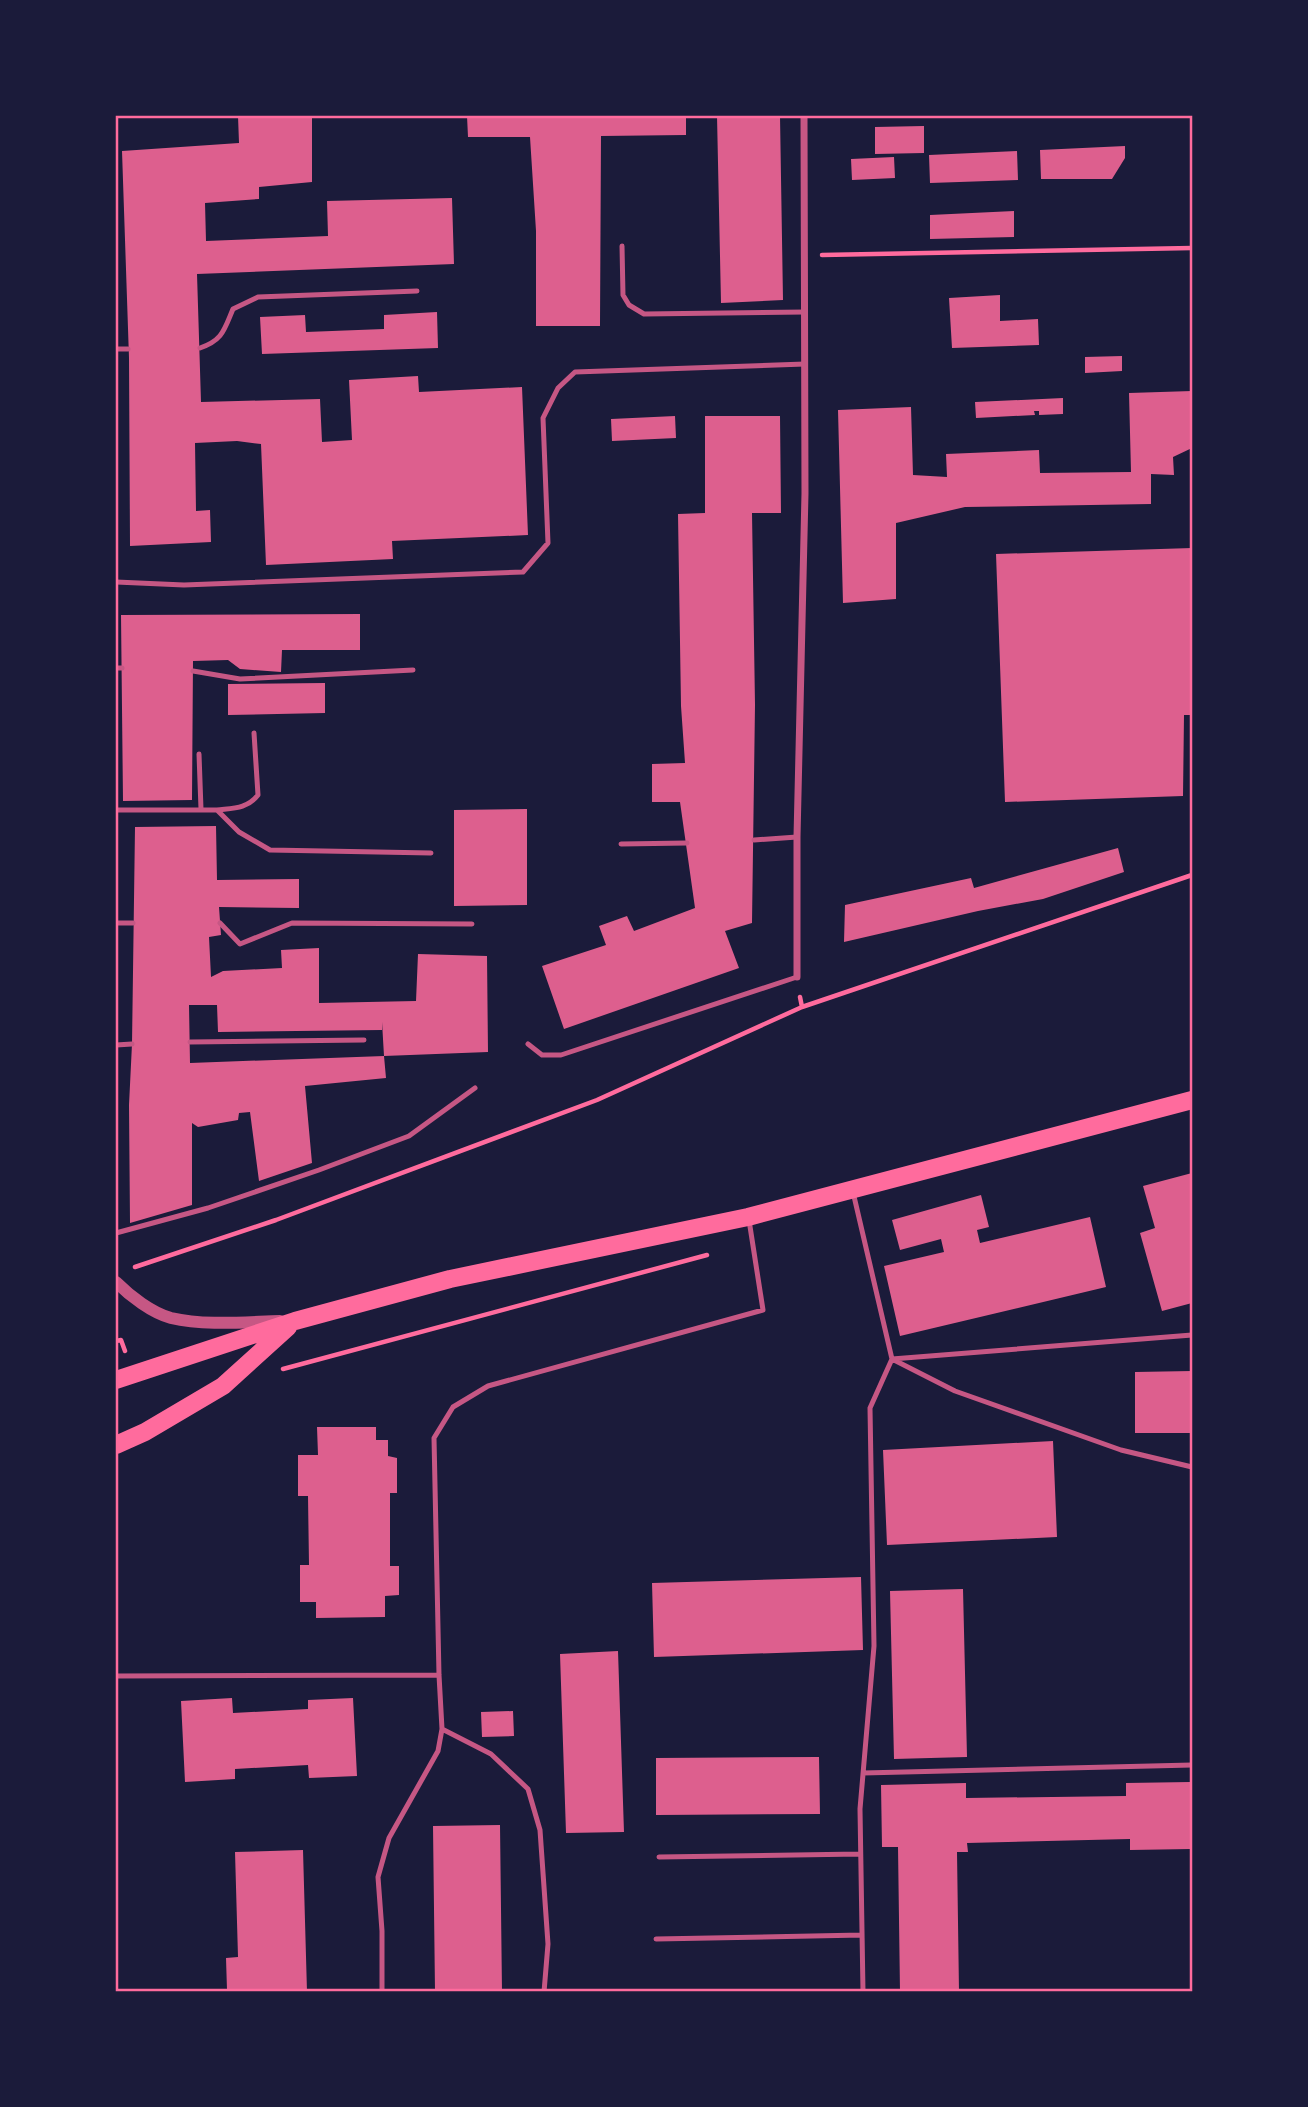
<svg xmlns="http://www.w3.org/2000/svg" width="1308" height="2107" font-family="Commissioner,sans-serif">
  <rect width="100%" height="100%" fill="#1b1b3a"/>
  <path fill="#dd5f8e" d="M238,116H312V182L259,187V199L205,203L206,241L328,236L327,201L452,198L454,264L197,274L201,402L320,399L322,442L352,440L349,380L418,376L419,392L522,387L528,535L392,541L393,559L266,565L261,444L237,441L195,443L196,511L210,510L211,542L130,546L129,358L122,151L239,143Z
    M467,116H686V135L601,136L600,326H536V231L530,137H468Z
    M717,116H780L783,300L721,303Z
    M924,126V153L875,154V127Z
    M1125,146V158L1112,179H1041L1040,150Z
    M1017,151L1018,180L930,183L929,155Z
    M894,157L895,178L852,180L851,159Z
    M1014,211V237L930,239V215Z
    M1000,295V321L1038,319L1039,345L952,348L949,298Z
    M437,312L438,348L262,354L260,317L305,315L306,332L384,329V315Z
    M1122,356V371L1085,373V357Z
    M1192,391V448L1173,457L1174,475L1151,474V504L965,507L896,523V599L843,603L838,410L911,407L913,475L947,477L946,454L1039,450L1040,473L1131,472L1129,393Z
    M1063,398V414L1039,415V411H1034L1035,415L976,418L975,402Z
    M675,416L676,438L612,441L611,419Z
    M705,416H780L781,513H752L755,705L752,923L725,931L739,968L564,1029L542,966L606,945L599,926L627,916L634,931L695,908L680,802H652V764L685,763L681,706L678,514L705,513Z
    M1192,548V715H1184L1183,796L1005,802L996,554Z
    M360,614V650H282L281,672L240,669L228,660L193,661L192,800L123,801L121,615Z
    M325,683V713L228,715V684Z
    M527,809V905L454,906V810Z
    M216,826L217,880L299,879V908L219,907L221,935L209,937L211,977L223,971L282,968L281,950L319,948V1003L416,1001L418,954L487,956L488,1052L384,1056L382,1022V1030L218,1032L217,1005H189L190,1063L384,1056L386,1078L305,1086L312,1163L259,1181L250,1112L239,1113L238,1120L198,1127L192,1123V1205L130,1223L129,1105L132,1044L135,827Z
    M1118,848L1124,872L1043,899L978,911L844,942L845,905L971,878L974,888Z
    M1192,1173V1303L1162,1311L1140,1233L1155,1228L1143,1186Z
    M981,1195L989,1227L977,1230L980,1243L1090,1217L1106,1287L900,1336L884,1266L944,1252L941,1239L900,1250L892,1220Z
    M1192,1371V1433H1135V1372Z
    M317,1427H376V1440H388V1456L397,1458V1493H390V1566H399V1595L385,1596V1617L316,1618V1602H300V1565H309L308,1496H298V1455H318Z
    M1053,1441L1057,1537L887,1545L883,1450Z
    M861,1577L863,1650L654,1657L652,1583Z
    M963,1589L967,1757L894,1759L890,1591Z
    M618,1651L624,1832L566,1833L560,1654Z
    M232,1698L233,1713L308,1709V1700L353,1698L357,1776L309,1778L308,1765L235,1769V1779L185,1782L181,1701Z
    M513,1711L514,1736L482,1737L481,1712Z
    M819,1757L820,1814L656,1815V1758Z
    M1190,1782L1191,1849L1130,1850V1839L967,1843L968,1852H957L959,1992H900L898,1847H882L881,1785L966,1783V1798L1126,1796V1783Z
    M500,1825L502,1992H435L433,1826Z
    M303,1850L307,1992L227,1990L226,1958L238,1957L235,1852Z"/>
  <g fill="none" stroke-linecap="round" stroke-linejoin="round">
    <path stroke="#ff6b9d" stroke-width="4.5" d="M822,255L1192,248
      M802,1007L1192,875
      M135,1267L276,1220L597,1100L802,1007L800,997
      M116,1341L121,1340L125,1351
      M283,1369L707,1255"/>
    <path stroke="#c65784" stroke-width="5" d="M622,246L623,295L629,305L644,314L805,312
      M200,348C223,340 224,330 233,309L258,297L417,291
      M116,349H128
      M116,582L184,585L523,572L548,543L543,418L558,388L575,372L805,364
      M116,668H122
      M193,671L240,679L413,670
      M199,754L201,809
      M116,810H217L239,832L270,850L431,853
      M217,810C233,808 247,809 258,795L254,733
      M754,840L797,837
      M621,844L687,843
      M116,923H133
      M220,923L240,944L292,923L472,924
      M190,1042L364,1040
      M528,1044L542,1055H561L797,977
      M116,1045L132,1044
      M853,1192L892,1359L955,1391L1121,1450L1192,1467
      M116,1233L208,1208L319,1170L409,1136L475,1088
      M116,1676L439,1675
      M863,1773L1192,1765
      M659,1857L860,1854
      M656,1939L862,1935
      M382,1992V1931L378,1877L389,1838L438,1751L442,1729
      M544,1992L548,1944L540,1830L528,1789L491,1754L442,1729L439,1675L434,1438L453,1407L488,1386L763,1310L749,1220
      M863,1992L860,1809L874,1646L870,1408L892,1359L1192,1335"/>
    <path stroke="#c65784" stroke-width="7" d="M797,977V837L805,493L804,116"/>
    <path stroke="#c65784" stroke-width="12" d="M116,1282C130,1296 152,1313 171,1318C205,1326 245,1322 280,1321"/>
    <path stroke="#ff6b9d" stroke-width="18" d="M116,1380L295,1321L450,1279L748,1217L1192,1100
      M116,1445L145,1432L223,1386L288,1327"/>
  </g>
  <rect width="1308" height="2107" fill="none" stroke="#1b1b3a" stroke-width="234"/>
  <rect x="117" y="117" width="1074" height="1873" fill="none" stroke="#ff6b9d" stroke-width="2.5"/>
</svg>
